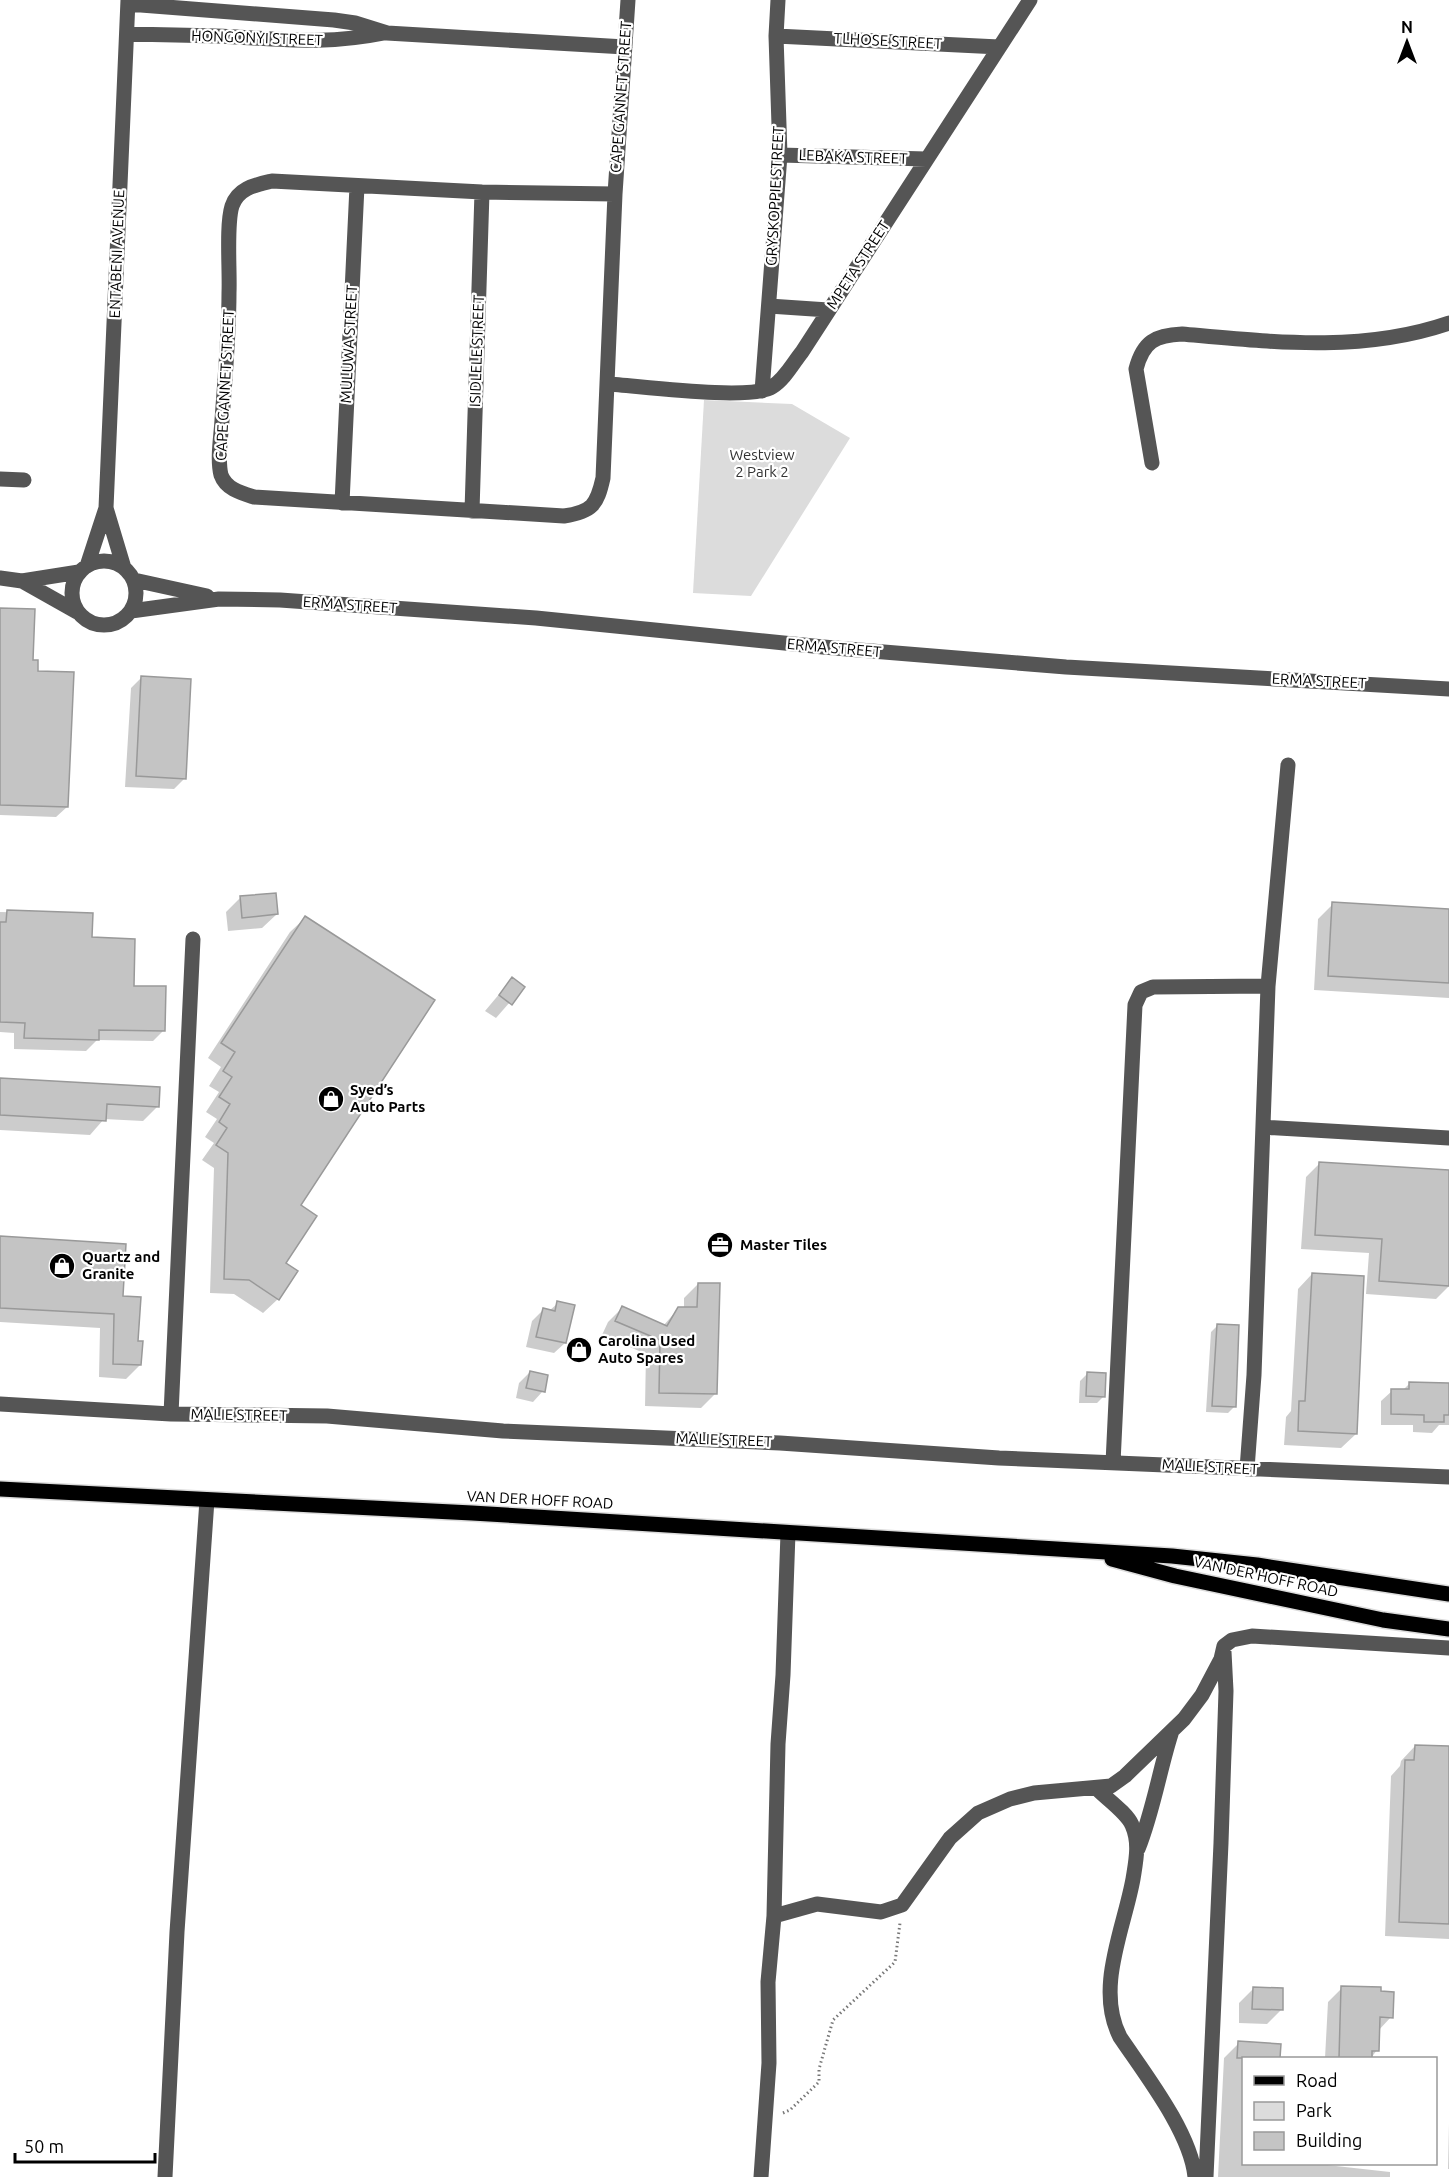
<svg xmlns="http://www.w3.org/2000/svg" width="1449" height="2177" font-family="Ubuntu,sans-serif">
  <rect width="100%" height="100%" fill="#fff"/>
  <path fill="#dcdcdc" d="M704,400L792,404L850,438L751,596L693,593Z"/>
  <path fill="#0003" d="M0,609L36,672L67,807L56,817L0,815Z
    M141,678L184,779L174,789L125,787L131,688Z
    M240,898L277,914L262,928L228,931L226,912Z
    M1333,904L1449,911V998L1314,990L1318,919Z
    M0,912L91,914L90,939L132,987L163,1031L153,1041L97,1040L86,1051L14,1049V1033L0,1032Z
    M305,918L299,1205L284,1264L278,1299L263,1313L234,1294L210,1293L214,1168L202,1160L214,1143L205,1137L217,1119L206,1112L219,1092L209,1086L221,1067L208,1058L290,932Z
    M512,979L523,987L496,1018L485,1011Z
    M0,1080L157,1107L143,1121L104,1119L90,1135L0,1130Z
    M1320,1163L1449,1171V1286L1436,1299L1366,1294L1369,1253L1301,1249L1306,1177Z
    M0,1238L121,1298L136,1343L140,1365L126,1379L99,1377L100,1328L0,1322Z
    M1312,1274L1356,1434L1341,1448L1284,1445L1286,1417L1291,1411L1298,1289Z
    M698,1284L715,1394L701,1408L645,1406L646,1354L602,1335L608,1322L622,1308L663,1326L679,1308L684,1309V1298Z
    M558,1303L565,1343L554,1353L526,1347L532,1321L543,1310L549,1311Z
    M1218,1325L1235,1406L1228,1413L1206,1412L1211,1332Z
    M530,1372L543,1391L533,1402L516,1398L519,1383Z
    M1087,1374L1104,1396L1097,1403H1079L1080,1381Z
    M1409,1384H1449V1425H1439L1432,1433L1413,1432V1425H1381V1401L1392,1391H1402Z
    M1415,1746L1449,1748V1939L1385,1936L1391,1776L1400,1766L1401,1761Z
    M1254,1988L1281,2010L1267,2024L1239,2023V2003Z
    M1342,1988L1391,2017L1378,2031L1377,2050L1371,2058H1325L1328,2002Z
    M1239,2043L1279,2045L1278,2058H1244V2164H1318L1390,2172V2177H1218L1224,2058Z
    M1449,2123V2169H1448Z"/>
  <path fill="#c4c4c4" stroke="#999" stroke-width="1.5" d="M0,608L35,609L33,660H38V671L74,672L68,807L0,805Z
    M141,676L191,679L186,779L136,776Z
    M276,893L278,914L242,918L240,896Z
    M1332,902L1449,909V983L1328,976Z
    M7,910L93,913L92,937L135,939L134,986H166L165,1031L99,1030V1040L24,1038L25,1023L0,1022V922H6Z
    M305,916L435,1000L301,1205L317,1216L286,1263L298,1271L279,1300L249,1280L224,1279L228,1153L216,1145L227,1128L219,1122L230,1104L219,1097L232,1077L223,1071L235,1052L221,1043Z
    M512,977L525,987L512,1005L499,995Z
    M0,1078L160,1087L159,1107L107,1104L106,1121L0,1115Z
    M1319,1162L1449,1170V1286L1379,1281L1382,1239L1315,1235Z
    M0,1236L126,1244L123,1296L141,1297L138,1341H143L141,1365L113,1364L114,1314L0,1308Z
    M1312,1273L1364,1276L1357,1434L1298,1431L1299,1401H1305Z
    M698,1283H720L717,1394L659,1393L660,1340L615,1321L622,1306L667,1326L678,1307H697Z
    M557,1301L575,1305L566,1343L536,1337L543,1308L555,1311Z
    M1217,1324L1239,1325L1236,1407L1212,1406Z
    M530,1371L548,1375L545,1392L526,1388Z
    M1087,1372L1106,1373L1105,1397L1086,1396Z
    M1409,1382L1449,1383V1415H1444V1422H1424V1415L1391,1414V1389H1409Z
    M1415,1745L1449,1746V1924L1399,1922L1405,1760H1414Z
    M1341,1986L1381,1987V1991L1394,1992L1393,2018L1380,2017L1379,2051H1372V2058H1339Z
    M1253,1987L1283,1988V2010L1252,2009Z
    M1238,2041L1281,2044L1280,2058H1237Z"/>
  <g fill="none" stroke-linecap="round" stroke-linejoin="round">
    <g stroke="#dbdbdb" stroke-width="18">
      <path id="major" d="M0,1489L472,1513L1172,1556L1257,1565L1449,1594
        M1112,1559L1175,1576L1383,1620L1449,1629"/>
    </g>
    <path stroke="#777" stroke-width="3" stroke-dasharray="1.5 3" stroke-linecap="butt" d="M783,2113L790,2110L819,2082V2069L833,2020L895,1962L900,1923"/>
    <path stroke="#555" stroke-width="15" d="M128,4L334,20L355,23L387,33L625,47
      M127,34C164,35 200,35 237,37C291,40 330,44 384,33
      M776,36L999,47
      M780,155L926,159
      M615,194L482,192L272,181C255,185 238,188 232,206C226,225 230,271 229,293C229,335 225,378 222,420C221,437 217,459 221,475C226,489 241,493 254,497L564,516C592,512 597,505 603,478L615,194L628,0
      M769,306L828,310
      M608,384C640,386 750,401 772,387C785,379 793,363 802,352L1030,0
      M762,391L780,155L776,36L778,0
      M1152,463L1136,369C1143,342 1155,335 1182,334C1271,342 1362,353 1449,323
      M0,479L24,480
      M342,503L357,186
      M106,508L124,568
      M472,511L482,192
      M72 593a32 32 0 1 1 64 0a32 32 0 1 1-64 0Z
      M87,566L106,508L128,0
      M0,578L22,581L79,572
      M134,580L207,596
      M22,581L77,612
      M131,611L219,599L280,600L536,618L823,647L1066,667L1449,689
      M1263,1127L1449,1138
      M0,1404L171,1414L327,1416L503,1431L780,1443L999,1458L1449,1477
      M171,1414L193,939
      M1113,1463L1135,1005L1141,992L1153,987L1268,986
      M1247,1469L1254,1375L1268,986L1288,765
      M1097,1789C1107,1799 1127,1813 1132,1825C1140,1843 1136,1860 1133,1879C1124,1929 1095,1988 1120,2037C1145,2074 1191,2133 1195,2177
      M1138,1849C1153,1812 1159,1772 1171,1734
      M774,1916L817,1904L881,1912L902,1905L950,1838L978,1813L1010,1799L1034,1793L1111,1786L1125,1776L1184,1719L1202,1695L1221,1659L1224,1646L1232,1640L1252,1636L1449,1648
      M165,2177L177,1932L207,1500
      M761,2177L769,2063L768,1982L774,1916L778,1744L783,1675L788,1533
      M1206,2177L1221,1843L1226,1691L1224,1652"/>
    <use href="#major" stroke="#000" stroke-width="15"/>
  </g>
  <defs>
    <g id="shop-disc" transform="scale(1.35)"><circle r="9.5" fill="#000" stroke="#fff"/><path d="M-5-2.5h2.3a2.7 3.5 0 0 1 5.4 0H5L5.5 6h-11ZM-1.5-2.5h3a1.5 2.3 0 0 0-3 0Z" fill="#fff"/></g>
    <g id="office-disc" transform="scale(1.35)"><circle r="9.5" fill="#000" stroke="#fff"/><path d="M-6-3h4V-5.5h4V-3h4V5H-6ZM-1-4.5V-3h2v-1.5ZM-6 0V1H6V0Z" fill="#fff"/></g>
  </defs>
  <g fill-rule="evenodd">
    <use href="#shop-disc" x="331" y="1099"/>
    <use href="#office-disc" x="720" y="1245"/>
    <use href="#shop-disc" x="62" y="1266"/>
    <use href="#shop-disc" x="579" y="1350"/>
  </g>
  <g text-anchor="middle" stroke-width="4.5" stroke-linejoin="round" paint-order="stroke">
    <g font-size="15" fill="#000" stroke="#fff">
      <text transform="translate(257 38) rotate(2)" y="5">HONGONYI STREET</text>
      <text transform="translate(888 41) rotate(3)" y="5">TLHOSE STREET</text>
      <text transform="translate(621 97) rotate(-86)" y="5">CAPE GANNET STREET</text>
      <text transform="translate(853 157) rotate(2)" y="5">LEBAKA STREET</text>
      <text transform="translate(775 196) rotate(-87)" y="5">GRYSKOPPIE STREET</text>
      <text transform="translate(117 254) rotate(-88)" y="5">ENTABENI AVENUE</text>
      <text transform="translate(858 265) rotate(-57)" y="5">MPETA STREET</text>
      <text transform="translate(349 344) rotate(-87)" y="5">MULUWA STREET</text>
      <text transform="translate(477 351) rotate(-88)" y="5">ISIDLELE STREET</text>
      <text transform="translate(225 385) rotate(-87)" y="5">CAPE GANNET STREET</text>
      <text transform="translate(350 605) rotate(4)" y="5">ERMA STREET</text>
      <text transform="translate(834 648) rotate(5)" y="5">ERMA STREET</text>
      <text transform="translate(1319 681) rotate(3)" y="5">ERMA STREET</text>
      <text transform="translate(239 1415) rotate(1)" y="5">MALIE STREET</text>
      <text transform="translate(724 1440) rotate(2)" y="5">MALIE STREET</text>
      <text transform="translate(1210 1467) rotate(3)" y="5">MALIE STREET</text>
      <text transform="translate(540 1500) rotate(3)" y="5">VAN DER HOFF ROAD</text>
      <text transform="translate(1266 1577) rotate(12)" y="5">VAN DER HOFF ROAD</text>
    </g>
    <g font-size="15" fill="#333" stroke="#fff">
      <text x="762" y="460">Westview<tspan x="762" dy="17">2 Park 2</tspan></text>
    </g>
    <g font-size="15" font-weight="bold" fill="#000" stroke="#fff" text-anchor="start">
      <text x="350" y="1095">Syed’s<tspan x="350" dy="17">Auto Parts</tspan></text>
      <text x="740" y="1250">Master Tiles</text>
      <text x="82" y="1262">Quartz and<tspan x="82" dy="17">Granite</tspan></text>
      <text x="598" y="1346">Carolina Used<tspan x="598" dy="17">Auto Spares</tspan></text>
    </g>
  </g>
  <rect x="1242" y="2057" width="195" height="108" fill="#ffffff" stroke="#999999" stroke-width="1.5"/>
  <rect x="1254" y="2076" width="30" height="9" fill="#000000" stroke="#999999" stroke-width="1.5"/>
  <text x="1296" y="2087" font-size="18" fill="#000000">Road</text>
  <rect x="1254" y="2102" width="30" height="18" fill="#dcdcdc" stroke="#999999" stroke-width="1.5"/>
  <text x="1296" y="2117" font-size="18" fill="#000000">Park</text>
  <rect x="1254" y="2132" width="30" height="18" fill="#c4c4c4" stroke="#999999" stroke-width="1.5"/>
  <text x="1296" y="2147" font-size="18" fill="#000000">Building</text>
  <g transform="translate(1407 42)" stroke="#ffffff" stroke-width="4.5" paint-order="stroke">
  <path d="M0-4.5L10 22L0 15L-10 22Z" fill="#000000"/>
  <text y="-9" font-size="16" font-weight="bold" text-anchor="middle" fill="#000000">N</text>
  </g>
  <path d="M15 2153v9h140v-9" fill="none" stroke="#000000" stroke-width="3"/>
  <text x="24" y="2153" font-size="18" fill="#000000" stroke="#ffffff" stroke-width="4.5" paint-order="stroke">50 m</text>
</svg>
